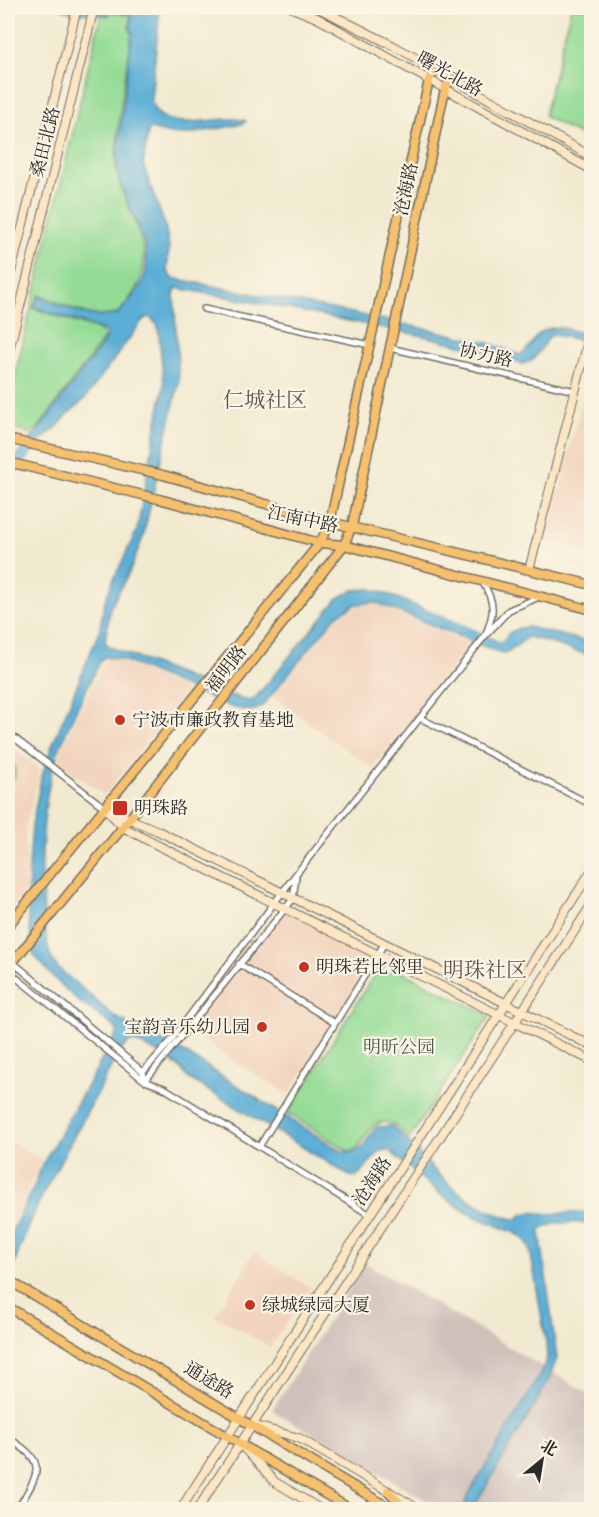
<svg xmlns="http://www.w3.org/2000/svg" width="599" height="1517" font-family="'Old Standard TT','Noto Serif SC',serif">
  <rect width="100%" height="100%" fill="#fcf5e5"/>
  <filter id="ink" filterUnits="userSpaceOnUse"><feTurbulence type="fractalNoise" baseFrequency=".0167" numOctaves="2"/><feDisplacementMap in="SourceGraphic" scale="12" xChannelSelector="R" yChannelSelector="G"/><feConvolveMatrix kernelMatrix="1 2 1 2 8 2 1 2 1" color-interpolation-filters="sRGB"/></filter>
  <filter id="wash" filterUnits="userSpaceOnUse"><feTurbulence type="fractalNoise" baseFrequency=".008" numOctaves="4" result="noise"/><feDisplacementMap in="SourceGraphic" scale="24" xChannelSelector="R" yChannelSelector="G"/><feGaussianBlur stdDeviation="1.35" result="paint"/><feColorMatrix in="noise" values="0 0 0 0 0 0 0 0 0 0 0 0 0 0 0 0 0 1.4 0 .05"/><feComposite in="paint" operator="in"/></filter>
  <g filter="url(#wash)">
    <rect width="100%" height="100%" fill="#f2ead0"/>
    <path fill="#f2d4be" d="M591,368V551L545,541Z
      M375,603L471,644L372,768L273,697L339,616L358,606Z
      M110,656L188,691L105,795L58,763L61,749L105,660Z
      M8,744L40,769L25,830L27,888L8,914Z
      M286,912L375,955L335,1019L243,964Z
      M241,966L334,1023L289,1094L232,1061L190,1030Z
      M8,1140L41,1160L8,1232Z
      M254,1252L311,1288L270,1347L215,1316Z"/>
    <path fill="#cfc0ba" d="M365,1263L591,1395V1509H440L272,1410Z"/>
    <path fill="#94dc96" stroke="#608460" stroke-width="1.5" d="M571,8H591V141L544,116Z
      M111,12L131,16L129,28L132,34C127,63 123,92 119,120C118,135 115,151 116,166C121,212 165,250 132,295C128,300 123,310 117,313C97,324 58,301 39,295L33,308L101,331L105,337L38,428L29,434L8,427V405L100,18L101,15L108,16Z
      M8,755C17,764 18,778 8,786Z
      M382,962L490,1016L409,1139C399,1127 384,1113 370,1130C362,1139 363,1144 352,1152L346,1150L288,1113Z"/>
    <path fill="#5baed6" stroke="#436c80" stroke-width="1.5" d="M61,8H160L151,99C158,140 220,112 246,121L242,124L184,135L171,134L150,129L148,132L143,165L165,225L169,247L167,270L172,278L357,314L486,342L520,355C528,350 531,344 536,337C551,319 573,331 591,336V342L555,335L550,336L533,360L523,364L482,350L423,336L249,301L176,288L174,294L179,382L143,537L130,571L110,608L105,642L110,647L241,699L250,701L256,697L338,598L354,590L370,589L387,594L472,629L498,642L503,641L509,633L519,628L528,627L581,640L591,644V656L541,640L528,637L506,653L498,652L375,602L357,604L337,615L264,704L257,709L249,711L231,707L121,659L105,657L101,660C86,690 70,720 58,752C42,796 39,864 44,911C46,931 45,952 58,968L115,1017L182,1051L341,1151C365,1157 363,1140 377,1127L391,1126L400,1133C429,1164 454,1197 495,1213C503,1216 509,1219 517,1219L523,1214L532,1212L544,1214L591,1212V1223C575,1223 553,1219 540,1231L557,1358L549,1379L535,1405L476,1503V1507L479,1509H465V1503L468,1495L539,1377L547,1358L546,1342L530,1249L526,1241L519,1235C503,1227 484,1222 468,1213C438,1196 415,1171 388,1150L380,1151L357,1177L350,1176L188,1078C180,1063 147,1046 131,1041C118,1049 106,1076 99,1091C75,1134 50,1177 30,1222C22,1240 18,1259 8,1277V1239L36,1182L41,1167L117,1033L116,1028L78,1001L52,976L34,955L32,947L28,915L29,866L32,825L41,779L50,751L99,632L104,605L111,585L137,530L164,385L158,326L151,318L147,317L142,321L84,400L68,414L57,427L42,439L8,482V466L39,429L103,343L107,334L103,330L34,307L39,296C64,306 90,321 118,314C127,303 138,292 143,280C156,248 130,214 121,185C118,175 117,164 117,153L132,33L130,30L132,15L113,11L108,15C92,11 77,17 61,8Z"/>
  </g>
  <g filter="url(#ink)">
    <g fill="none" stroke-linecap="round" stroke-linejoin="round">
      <g stroke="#716e65" stroke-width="8">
        <path id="street" d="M8,233L20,237
          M204,309L370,345
          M390,348L575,391
          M483,583C496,604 494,614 485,636L509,610L539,597
          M420,718L592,805
          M8,733L105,808
          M8,958L143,1072L145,1081L164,1088L370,1215
          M239,964L335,1023
          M8,971L145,1081L293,899L296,877
          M143,1072L169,1043L296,874L485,636
          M259,1147L384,944
          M8,1438C49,1463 39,1472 17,1510"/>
      </g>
      <g stroke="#716e65" stroke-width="10">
        <path id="secondary" d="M292,8L317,18L592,170
          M318,8L394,46L592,157
          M8,284L77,8
          M8,355L94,8
          M529,570L592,326
          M105,808L123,827L151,842L592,1061
          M109,810L158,831L592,1046
          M256,1426L299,1438L420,1510
          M244,1448L275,1482L322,1510
          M180,1510L592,870
          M197,1510L592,904"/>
      </g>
      <g stroke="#716e65" stroke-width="11">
        <path id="primary" d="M8,439L163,475L330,522L592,585
          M8,462L159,499L320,543L344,545L592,610
          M8,926L320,543L330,522L334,504L429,80L435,69
          M8,968L123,827L344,545L352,526L445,89L451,78
          M8,1280L393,1510
          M8,1307L352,1510
          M388,1491L406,1510"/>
      </g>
      <use href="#street" stroke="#fff" stroke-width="5"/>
      <use href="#secondary" stroke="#fce6c4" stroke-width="8"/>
      <use href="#primary" stroke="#f7c06c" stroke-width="8"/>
    </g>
  </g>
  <g fill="#c8321e" stroke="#fcf5e5" stroke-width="2">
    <circle cx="120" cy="720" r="6"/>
    <rect x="112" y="800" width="16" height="16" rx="3"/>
    <circle cx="304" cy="967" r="6"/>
    <circle cx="262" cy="1027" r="6"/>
    <circle cx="250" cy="1305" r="6"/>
  </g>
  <g text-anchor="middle" stroke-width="4.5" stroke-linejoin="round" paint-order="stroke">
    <g font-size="18" fill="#2b2b2b" stroke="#fcf5e5">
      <text transform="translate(450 74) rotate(29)" y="6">曙光北路</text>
      <text transform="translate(45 142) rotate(-76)" y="6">桑田北路</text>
      <text transform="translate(406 189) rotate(-78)" y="6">沧海路</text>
      <text transform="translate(486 355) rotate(13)" y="6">协力路</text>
      <text transform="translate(303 519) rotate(12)" y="6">江南中路</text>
      <text transform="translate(226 669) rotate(-52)" y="6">福明路</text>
      <text transform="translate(372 1181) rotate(-57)" y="6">沧海路</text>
      <text transform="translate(209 1380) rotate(31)" y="6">通途路</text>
    </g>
    <g font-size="18" fill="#2b2b2b" stroke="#fcf5e5" text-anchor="start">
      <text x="132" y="726">宁波市廉政教育基地</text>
      <text x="134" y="814">明珠路</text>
      <text x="316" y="973">明珠若比邻里</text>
      <text x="250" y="1033" text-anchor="end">宝韵音乐幼儿园</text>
      <text x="262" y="1311">绿城绿园大厦</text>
    </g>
    <g font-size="18" fill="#455746" stroke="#fcf5e5">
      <text x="399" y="1053">明昕公园</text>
    </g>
    <g font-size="21" fill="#665453" stroke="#fcf5e5">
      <text x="265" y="407">仁城社区</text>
      <text x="485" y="977">明珠社区</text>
    </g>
  </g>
  <rect width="599" height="1517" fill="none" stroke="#fcf5e5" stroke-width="30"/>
  <g transform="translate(542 1460) rotate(30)" stroke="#fcf5e5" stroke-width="4.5" paint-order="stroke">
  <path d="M0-4.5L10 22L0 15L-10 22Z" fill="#2b2b2b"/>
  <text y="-9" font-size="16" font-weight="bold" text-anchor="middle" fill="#2b2b2b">北</text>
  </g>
</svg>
